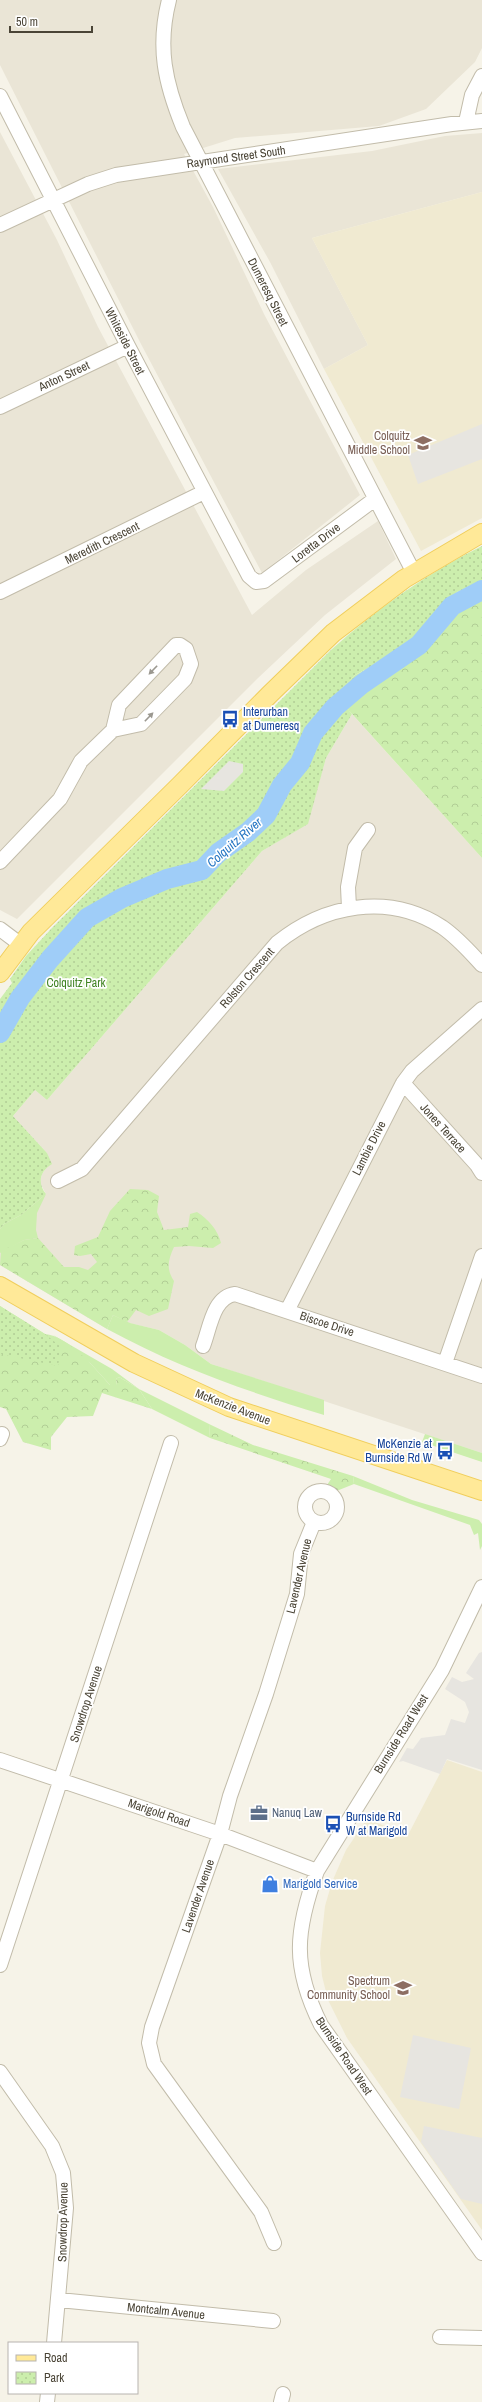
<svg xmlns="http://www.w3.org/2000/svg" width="482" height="2402" font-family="'Archivo Narrow',sans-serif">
  <defs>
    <pattern id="forest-crowns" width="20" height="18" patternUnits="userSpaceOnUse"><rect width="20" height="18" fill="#cceead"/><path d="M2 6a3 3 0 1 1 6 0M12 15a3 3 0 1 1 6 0" fill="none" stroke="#b1cd95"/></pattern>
    <pattern id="park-dots" width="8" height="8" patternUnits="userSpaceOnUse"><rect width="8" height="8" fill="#cceead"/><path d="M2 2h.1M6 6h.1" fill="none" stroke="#b1cd95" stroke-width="1.8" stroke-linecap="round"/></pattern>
  </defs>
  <rect width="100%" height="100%" fill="#f6f3e8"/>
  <path fill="#eae5d6" d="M0,0H482V48L475,62L426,109L379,126L235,138L184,154L213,207L264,314L360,495L262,573L141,344L0,65Z
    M0,132L57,240L98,327L252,615L306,570L378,521L396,559L325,615L258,678L17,919L0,910Z
    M482,133V192L312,238L368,345L324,369L270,262L218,169L372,151L445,136Z
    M352,714L482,858V1453L211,1364L185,1345L159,1330L129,1323L113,1315L107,1329L0,1265V1229L4,1224L21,1215L46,1194L40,1183L42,1174L47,1167V1153L13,1116L35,1090L47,1100L262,851L307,824L326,758Z"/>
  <path fill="#f0ead1" d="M482,192V518L421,551L324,369L368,345L312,238Z
    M447,1760L482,1772V2230L347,2038L328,2000L322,1976L320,1953L325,1906L332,1882L346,1850L367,1819L408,1835Z"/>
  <path fill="#cceead" d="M46,1194L37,1213L36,1230L38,1238L24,1240L0,1253V1229L4,1224L21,1215Z
    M113,1315L130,1323L159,1330L185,1345L211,1364L324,1400V1415C246,1391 179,1368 107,1329Z
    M53,1335L112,1369L139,1389L209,1424L210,1438L152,1409L139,1389L119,1377L116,1379L117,1385H110L91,1364Z
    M425,1434L482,1453V1462L422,1442Z
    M353,1476L412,1500L479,1520L482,1524V1546L480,1550L478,1533L474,1535L470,1525L354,1484Z"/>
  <path fill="url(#forest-crowns)" d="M482,581V858L335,695L355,675L397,654L436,620L457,592Z
    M130,1189L148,1190L159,1196L157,1212L164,1230L188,1227L190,1214L197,1212C208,1219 218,1230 221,1243L213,1248L189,1246L174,1247C168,1260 166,1269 174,1281L168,1309L149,1316L136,1310L127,1322L113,1315L107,1329L0,1265L1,1251L24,1240L38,1238L64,1267H79L88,1270L97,1262L91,1254L80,1256L74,1255L75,1246L98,1237L110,1211Z
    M0,1306L45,1334C68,1336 95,1368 110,1385H117L116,1379L119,1377L139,1389L152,1409L102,1393L93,1416L67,1417L51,1437V1450L23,1442L6,1409L0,1407Z
    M209,1424L253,1445L353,1476L354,1484L334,1492L327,1485L331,1479L210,1438Z"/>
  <path fill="url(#park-dots)" d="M482,546V581L457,592L436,620L397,653L355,675L336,695L352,714L326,758L308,824L262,851L47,1100L35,1090L13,1116L47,1153L52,1164C40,1171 37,1183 46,1194L21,1215L4,1224L0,1229V999L12,983L10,979L26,956L51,929L331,650C377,609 427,573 482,546Z
    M0,1306L45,1334L61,1347L58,1366L0,1354Z"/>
  <path fill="#e7e5e0" d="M482,424V459L418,484L408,455Z
    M229,761L243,764V772L224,791L201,789Z
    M482,1652V1770L447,1759L440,1774L403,1761L399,1762L407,1748L413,1749L421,1738L445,1735L451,1719L465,1723L469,1712L465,1702L445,1689L452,1677L462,1682L474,1679L466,1673L479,1653Z
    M413,2035L471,2048L459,2109L400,2097Z
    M424,2126L482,2138V2204L461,2199L421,2142Z"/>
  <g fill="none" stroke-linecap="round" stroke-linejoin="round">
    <path stroke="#9fcdf8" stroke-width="20" d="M0,1033L20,998L50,959L87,918L122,898L167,879L202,870L218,853L248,832L266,815L282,785L300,763L313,733L335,707L362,684L419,645L452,606L482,590"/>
    <g stroke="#c2bcaa" stroke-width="16">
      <path id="minor" d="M169,0C157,47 165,83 183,127L414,573
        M0,96L128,346L249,576L256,582L264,581L375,499
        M466,122L472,95L482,76
        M0,225L88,184L116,175L452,124L482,121
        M0,407L128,346
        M0,592L204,492
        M0,862L60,799L81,761L113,730L141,724L185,679L191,664L186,649L180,645H176L119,705L113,730
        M349,908L348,887L355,848L368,830
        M0,929L20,944
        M403,1083L477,1165L482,1173
        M58,1181L82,1169L277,943C324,905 388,892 442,927C458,938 469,951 482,965
        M287,1311L403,1083L412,1071L482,1009
        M203,1346C210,1328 213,1297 235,1294L482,1376
        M445,1363L482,1256
        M0,1439L2,1434
        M305 1507a16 16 0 1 1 32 0a16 16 0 1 1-32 0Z
        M482,1587L442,1670L317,1871C295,1931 292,1967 321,2025L482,2253
        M0,1760L220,1834L317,1871
        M0,1965L171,1443
        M0,2072L52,2146L63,2173L66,2208L54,2343
        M274,2243L261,2212L154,2064L149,2043L152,2027L220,1834L230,1796L266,1694L297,1594L301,1554L314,1522
        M59,2300L273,2321
        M440,2337L482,2338
        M47,2402L48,2393
        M281,2402L283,2394"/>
    </g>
    <g stroke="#f0ce5c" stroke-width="20">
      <path id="major" d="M0,973L31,932L180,785L270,694L333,633L404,579L482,533
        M0,1286L134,1363L229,1407L482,1491"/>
    </g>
    <use href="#minor" stroke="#fff" stroke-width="14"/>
    <use href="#major" stroke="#ffe998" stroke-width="18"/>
  </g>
  <defs><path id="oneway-solid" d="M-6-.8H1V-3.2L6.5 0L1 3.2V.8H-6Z"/></defs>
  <g fill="#9b9890">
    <use href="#oneway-solid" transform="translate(153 670) rotate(134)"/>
    <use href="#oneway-solid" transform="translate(149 717) rotate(-46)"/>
  </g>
  <defs>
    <g id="school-bare" transform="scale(1.38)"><path d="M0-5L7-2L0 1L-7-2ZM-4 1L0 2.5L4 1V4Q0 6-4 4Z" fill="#8d6e63" stroke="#fff" stroke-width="2.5" paint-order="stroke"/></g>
    <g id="bus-bare" transform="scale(1.38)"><path d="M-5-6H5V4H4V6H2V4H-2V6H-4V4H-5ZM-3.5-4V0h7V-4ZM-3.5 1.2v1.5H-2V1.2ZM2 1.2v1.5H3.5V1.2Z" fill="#1a4fb4" stroke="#fff" stroke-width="2.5" paint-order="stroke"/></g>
    <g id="office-bare" transform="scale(1.38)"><path d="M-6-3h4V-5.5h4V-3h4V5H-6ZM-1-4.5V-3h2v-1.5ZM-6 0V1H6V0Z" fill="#5c6f8a" stroke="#fff" stroke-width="2.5" paint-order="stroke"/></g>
    <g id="shop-bare" transform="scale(1.38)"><path d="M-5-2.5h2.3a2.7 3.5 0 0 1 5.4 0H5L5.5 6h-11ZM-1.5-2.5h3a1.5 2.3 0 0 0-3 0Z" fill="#3f7fe0" stroke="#fff" stroke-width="2.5" paint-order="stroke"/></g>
  </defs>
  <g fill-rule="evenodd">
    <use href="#school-bare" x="423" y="443"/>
    <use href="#bus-bare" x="230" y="719"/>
    <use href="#bus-bare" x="445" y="1451"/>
    <use href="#office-bare" x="259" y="1813"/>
    <use href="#bus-bare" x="333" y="1824"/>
    <use href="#shop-bare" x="270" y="1884"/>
    <use href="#school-bare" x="403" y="1988"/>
  </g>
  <g text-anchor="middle" stroke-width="3.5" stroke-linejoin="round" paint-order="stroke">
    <g font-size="12" fill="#4a4436" stroke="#fff">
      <text transform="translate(236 157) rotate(-8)" y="4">Raymond Street South</text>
      <text transform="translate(268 292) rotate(63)" y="4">Dumeresq Street</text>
      <text transform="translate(125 341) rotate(63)" y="4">Whiteside Street</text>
      <text transform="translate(64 376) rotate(-25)" y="4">Anton Street</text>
      <text transform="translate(102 543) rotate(-26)" y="4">Meredith Crescent</text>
      <text transform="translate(316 543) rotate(-37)" y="4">Loretta Drive</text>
      <text transform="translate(247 978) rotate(-49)" y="4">Rolston Crescent</text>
      <text transform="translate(443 1128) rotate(48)" y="4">Jones Terrace</text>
      <text transform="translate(369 1148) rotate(-63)" y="4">Lambie Drive</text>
      <text transform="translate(327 1324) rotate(18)" y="4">Biscoe Drive</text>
      <text transform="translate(233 1407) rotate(21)" y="4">McKenzie Avenue</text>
      <text transform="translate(299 1576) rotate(-77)" y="4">Lavender Avenue</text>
      <text transform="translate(86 1704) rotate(-72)" y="4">Snowdrop Avenue</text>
      <text transform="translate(401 1734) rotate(-58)" y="4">Burnside Road West</text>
      <text transform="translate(159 1813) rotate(19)" y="4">Marigold Road</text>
      <text transform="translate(198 1896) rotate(-71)" y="4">Lavender Avenue</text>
      <text transform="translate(344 2056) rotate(56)" y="4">Burnside Road West</text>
      <text transform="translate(63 2222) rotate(-89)" y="4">Snowdrop Avenue</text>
      <text transform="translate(166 2311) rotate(6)" y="4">Montcalm Avenue</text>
    </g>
    <g font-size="12" fill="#785e54" stroke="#fff" text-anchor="end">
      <text x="410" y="440">Colquitz<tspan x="410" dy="14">Middle School</tspan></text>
      <text x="390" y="1985">Spectrum<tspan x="390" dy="14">Community School</tspan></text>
    </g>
    <g font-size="12" fill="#164399" stroke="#fff" text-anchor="start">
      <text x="243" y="716">Interurban<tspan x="243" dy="14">at Dumeresq</tspan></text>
      <text x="432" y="1448" text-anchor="end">McKenzie at<tspan x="432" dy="14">Burnside Rd W</tspan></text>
      <text x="346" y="1821">Burnside Rd<tspan x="346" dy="14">W at Marigold</tspan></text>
    </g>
    <g font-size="12" fill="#408322" stroke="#fff">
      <text x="76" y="987">Colquitz Park</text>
    </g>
    <g font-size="12" fill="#4e5e75" stroke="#fff" text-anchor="start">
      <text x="272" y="1817">Nanuq Law</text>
    </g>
    <g font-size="12" fill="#366cbe" stroke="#fff" text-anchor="start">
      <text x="283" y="1888">Marigold Service</text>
    </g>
    <g font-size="13" font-style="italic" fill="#2374c2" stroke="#fff">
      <text transform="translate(234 842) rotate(-41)" y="5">Colquitz River</text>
    </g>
  </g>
  <rect x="8" y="2342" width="130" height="52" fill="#ffffff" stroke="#b7b4af"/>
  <rect x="16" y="2355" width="20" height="6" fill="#ffe998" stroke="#b7b4af"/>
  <text x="44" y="2362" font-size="12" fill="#4a4436">Road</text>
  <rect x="16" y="2372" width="20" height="12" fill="url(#park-dots)" stroke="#b7b4af"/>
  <text x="44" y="2382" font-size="12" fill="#4a4436">Park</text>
  <path d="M10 26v6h82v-6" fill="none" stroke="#4a4436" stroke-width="2"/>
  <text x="16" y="26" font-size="12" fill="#4a4436" stroke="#ffffff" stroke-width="3" paint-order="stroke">50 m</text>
</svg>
